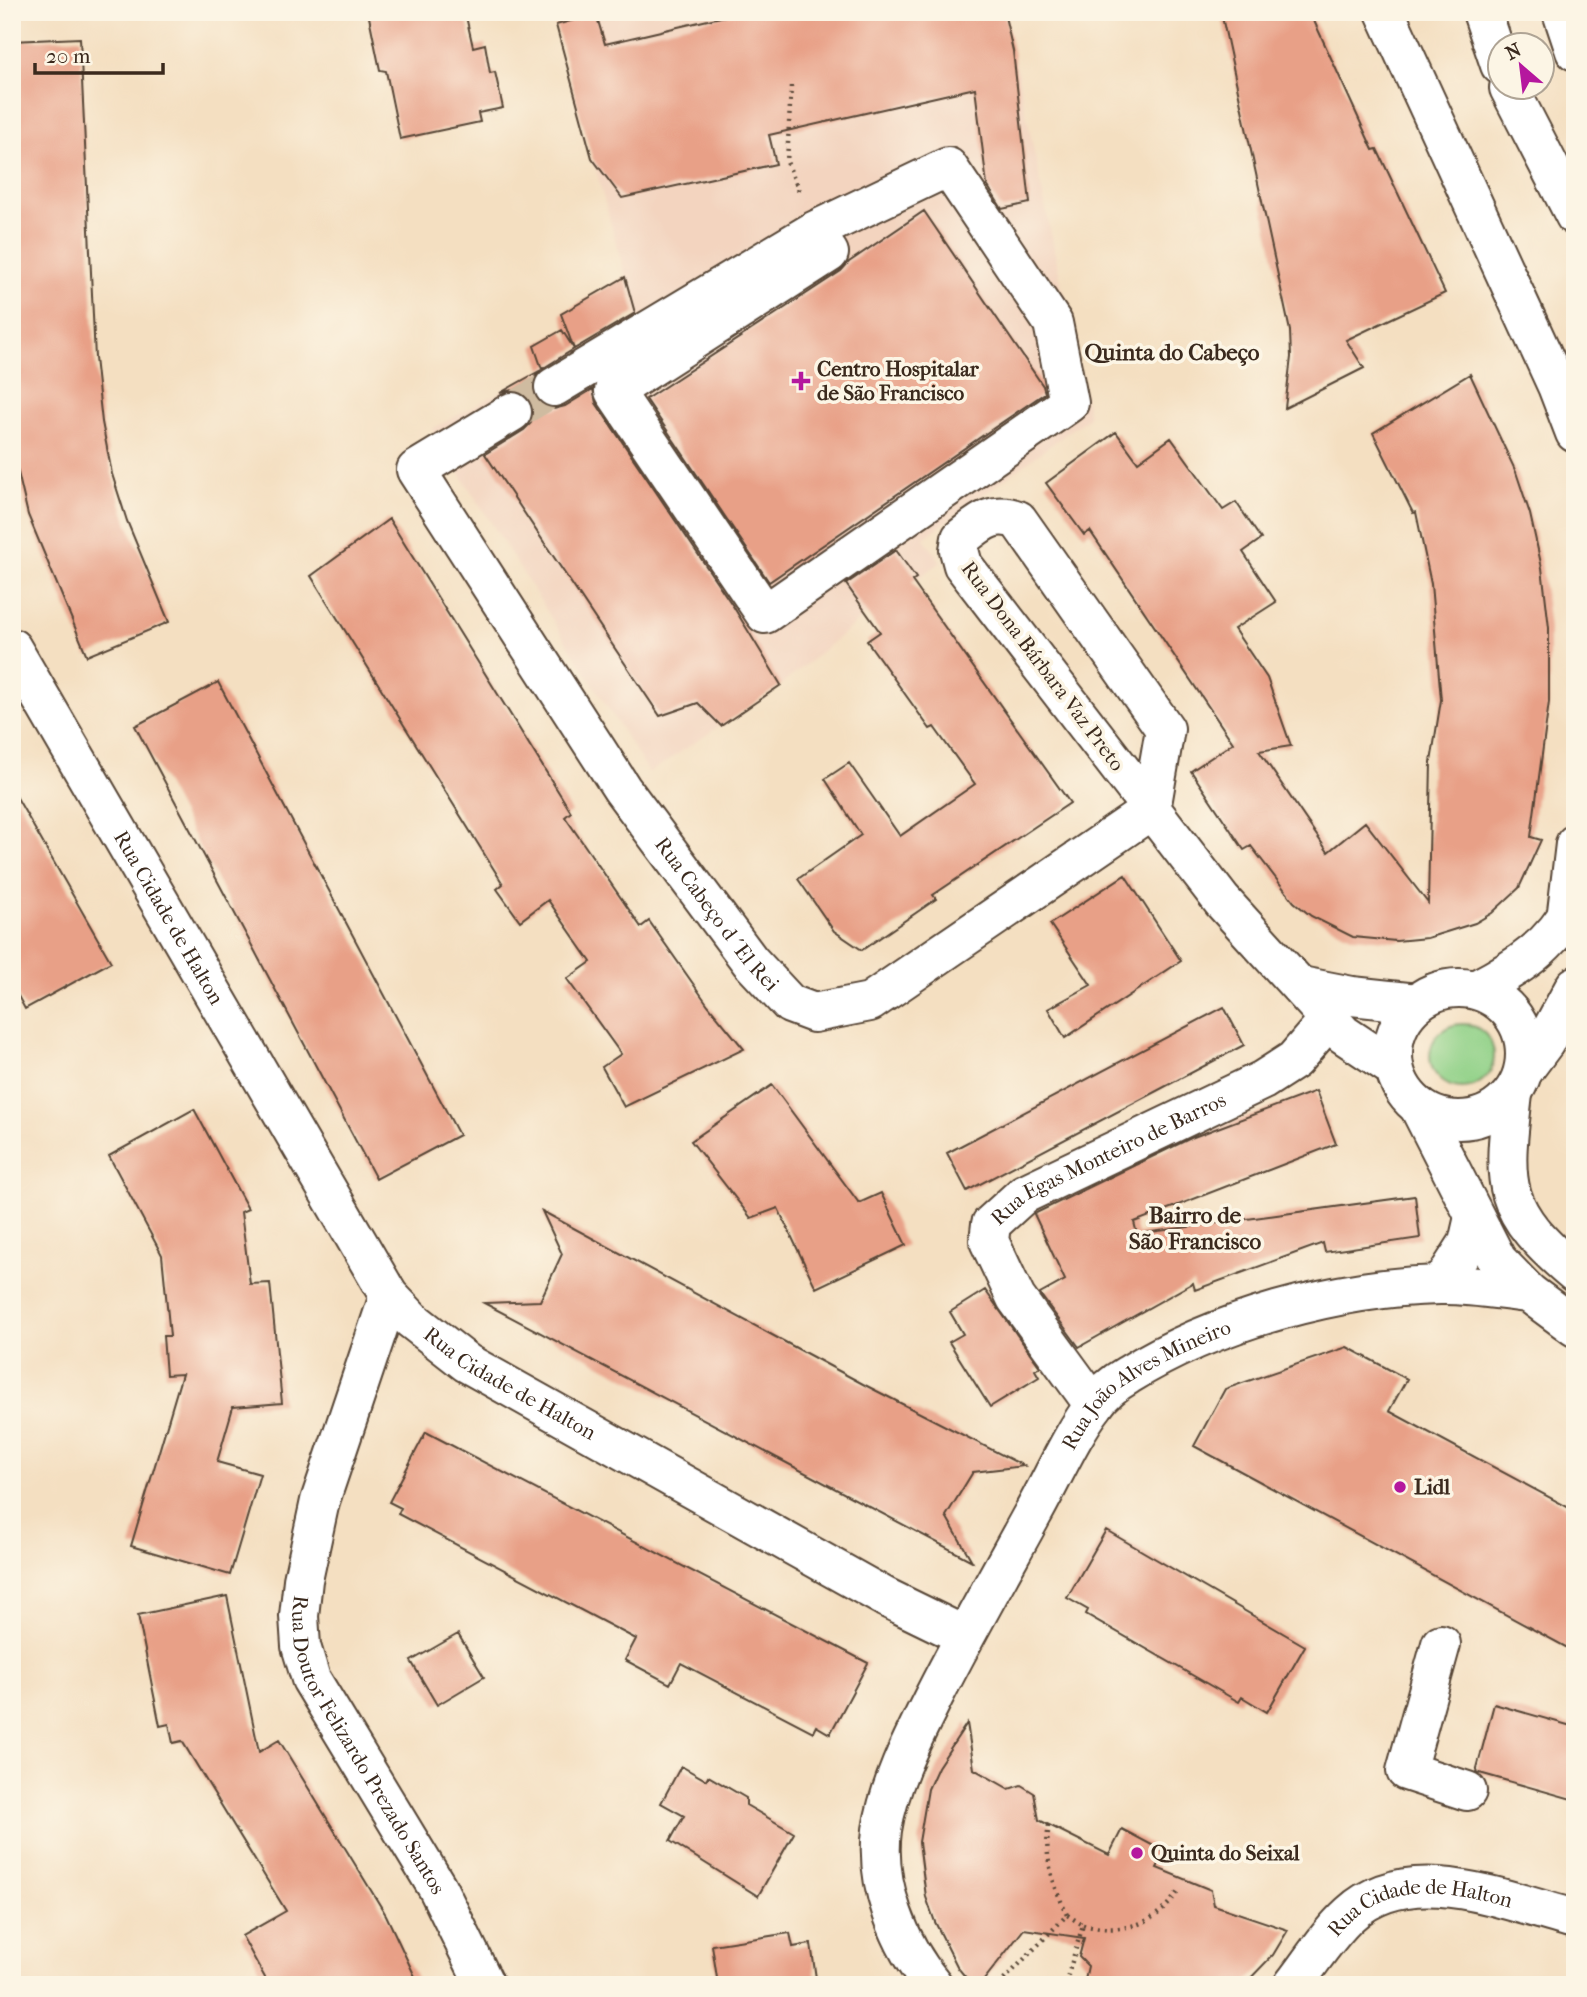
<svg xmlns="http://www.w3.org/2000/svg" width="1587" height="1997" font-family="'IM FELL French Canon',serif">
  <rect width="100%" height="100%" fill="#fcf5e5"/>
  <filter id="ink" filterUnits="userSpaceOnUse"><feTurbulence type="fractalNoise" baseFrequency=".0143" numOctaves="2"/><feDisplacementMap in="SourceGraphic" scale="14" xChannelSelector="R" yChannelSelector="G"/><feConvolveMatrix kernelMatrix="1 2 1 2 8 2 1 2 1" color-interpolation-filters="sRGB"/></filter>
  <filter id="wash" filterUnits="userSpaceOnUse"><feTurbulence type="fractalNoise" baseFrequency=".00686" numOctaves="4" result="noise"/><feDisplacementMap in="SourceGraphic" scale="28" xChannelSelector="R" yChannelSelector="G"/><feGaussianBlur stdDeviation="1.57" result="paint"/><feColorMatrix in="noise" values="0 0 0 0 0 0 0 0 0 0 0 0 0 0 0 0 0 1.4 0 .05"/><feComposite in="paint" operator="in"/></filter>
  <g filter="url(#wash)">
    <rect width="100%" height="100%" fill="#f4dfc1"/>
    <path fill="#f3d4bf" d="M552,12H1005L1089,417L924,538L941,562L867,614L781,685L649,773L432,429L637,318Z"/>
    <path fill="#91d188" stroke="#667e53" stroke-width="2" d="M1430 1056a32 32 0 1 1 64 0a32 32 0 1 1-64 0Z"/>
    <g id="blocks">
      <path fill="#e8a087" d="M368,12H465L473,47L485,44L490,73L495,72L503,108L478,113L480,122L400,139L386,71L380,70Z
        M742,12H1004L1013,51L1030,203L1002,209L987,185L975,88L769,135L776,164L622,198L592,158L556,25L596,14L605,44Z
        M1221,12H1310L1373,150L1377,149L1445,293L1346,340L1364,368L1285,408L1291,357L1290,331Z
        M80,38L95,358L102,422L112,474L127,521L169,622L87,656L28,515L12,447V41Z
        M924,211L1043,386L1045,393L769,582L646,399L841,271L849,262Z
        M625,277L635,313L574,349L561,314Z
        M562,330L574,349L542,369L534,346Z
        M541,370L535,377L532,388L536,399L544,406L554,409L565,406L593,389L596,403L733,606L781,685L721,726L698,703L660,716L485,454L524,430L531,423L534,412L531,401L523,393L512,390L500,393Z
        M1470,374L1516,472L1530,514L1542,568L1549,628V702L1531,837L1541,840L1519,888L1492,913L1475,923L1427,938L1396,941L1353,937L1311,916L1294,902L1251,846L1244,850L1191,771L1233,743L1090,531L1084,535L1046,483L1116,432L1138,462L1171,438L1223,510L1236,502L1261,539L1243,552L1276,602L1234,629L1267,678L1291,746L1259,751L1328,852L1365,822L1428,903L1431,762L1441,700L1431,584L1416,512L1413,513L1373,433Z
        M389,519L571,812L565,817L641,927L649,921L708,1005L744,1049L624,1107L602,1067L621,1054L567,979L591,962L548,900L520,921L497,889L503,884L311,576Z
        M896,550L916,578L912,581L1070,803L933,895L936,899L862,950L834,931L798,879L861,835L825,779L849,763L900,836L975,784L934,727L930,729L867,641L880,632L846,584Z
        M218,682L459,1135L376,1179L135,726Z
        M12,789L111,962L25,1009L12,985Z
        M1125,875L1181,961L1065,1038L1048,1009L1091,985L1050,924Z
        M1224,1007L1244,1045L967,1191L947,1153Z
        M772,1085L859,1203L881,1193L906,1245L816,1288L778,1208L751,1218L691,1141Z
        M1316,1091L1336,1144L1134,1222L1137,1234L1415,1196L1420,1238L1325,1252L1323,1243L1195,1290L1193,1283L1079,1347L1040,1294L1065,1280L1034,1214L1191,1138Z
        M194,1109L248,1209L241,1212L250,1284L270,1283L282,1403L233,1407L217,1462L260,1474L230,1575L131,1546L182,1374L166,1375L163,1336H170L162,1255L109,1156Z
        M542,1211L863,1384L1024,1466L973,1472L946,1516L972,1561L484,1303L540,1301L562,1254Z
        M985,1290L1040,1367L1035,1370L1039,1377L990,1407L949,1342L963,1334L950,1312Z
        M1347,1347L1407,1379L1389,1411L1575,1511V1652L1194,1446L1225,1389Z
        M426,1432L868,1663L830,1734L816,1726L813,1732L681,1663L670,1684L625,1660L636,1639L398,1514L401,1508L389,1502Z
        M1106,1530L1305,1646L1267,1712L1242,1697L1239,1702L1086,1614L1088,1610L1067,1598Z
        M227,1596L259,1752L279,1740L386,1915L419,1985H269L242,1936L286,1911L182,1741L173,1743L169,1724L160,1726L138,1615Z
        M458,1634L484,1677L437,1705L411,1661Z
        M1494,1704L1575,1727V1800L1476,1772Z
        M967,1723L974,1769L1009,1789L1021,1785L1034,1793L1039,1820L1109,1855L1122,1829L1165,1852L1157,1868L1211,1890L1214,1905L1288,1930L1273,1955L1244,1985H1084L1088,1966L1079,1957L1084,1938L1024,1929L980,1985H972L958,1968L935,1922L926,1897L919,1842L928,1789L938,1767Z
        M681,1766L706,1780L708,1776L746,1798V1805L794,1833L758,1896L670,1841L684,1816L661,1803Z
        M790,1933L793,1947L811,1944L817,1985H718L712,1945Z"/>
    </g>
  </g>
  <g filter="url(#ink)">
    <use href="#blocks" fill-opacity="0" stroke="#574536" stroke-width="2"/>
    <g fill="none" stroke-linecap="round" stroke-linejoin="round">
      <path stroke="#cfbba0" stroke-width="38" stroke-dasharray="38 19" stroke-linecap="butt" d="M512,412L554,387"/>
      <g stroke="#574536" stroke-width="42">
        <g id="minor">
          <path d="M1385,12L1557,386L1575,433"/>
          <path d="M1482,12L1500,65"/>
          <path d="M1562,12L1575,51"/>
          <path d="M1509,88L1575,216"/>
          <path d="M554,387L814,231L948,167L1053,323L1069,403L765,614L614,391L829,253L814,231"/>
          <path id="s1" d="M512,412L416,470L622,789L750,961L790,1004L814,1013L870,1002L1151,810"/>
          <path id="s2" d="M12,648L389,1296L412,1320L467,1363L885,1597L965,1636"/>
          <path d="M1151,810L1165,729L1018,520C993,510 980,523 961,538L959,550L963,565L1222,901L1343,1034L1394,1068"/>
          <path d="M1566,920L1575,844"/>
          <path d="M1301,986L1352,996L1417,1003"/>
          <circle cx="1459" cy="1054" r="66"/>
          <path d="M1477,989C1518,968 1553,945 1575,902"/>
          <path d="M1524,1070L1545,1042L1575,986"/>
          <path d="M1513,1094C1502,1187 1500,1210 1575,1273"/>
          <path d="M1419,1107L1497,1260L1529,1293L1575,1327"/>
          <path d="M1441,1285L1468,1243L1474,1217"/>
          <path id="s3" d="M389,1296L320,1501L303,1580L299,1616L301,1646L311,1679L437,1887L485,1985"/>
          <path id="s4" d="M1094,1405L1016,1298L989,1241L991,1224L1024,1194L1263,1080L1294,1060L1329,1019"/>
          <path d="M1441,1644L1406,1771L1467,1791"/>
          <path id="s5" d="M933,1985C899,1945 875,1884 882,1830C889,1784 913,1738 934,1696C965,1635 999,1575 1032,1515C1052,1480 1071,1435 1095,1404C1103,1392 1116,1382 1128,1375C1214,1321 1338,1287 1440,1285C1469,1284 1500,1290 1529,1293"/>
          <path id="s6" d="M1293,1985C1311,1962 1328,1934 1350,1914C1410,1858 1507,1902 1575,1919"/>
        </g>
      </g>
      <path stroke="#574536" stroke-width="4.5" stroke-dasharray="2 5" stroke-linecap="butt" d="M791,86L787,162L799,191
        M1049,1825C1043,1857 1054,1886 1067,1915
        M1083,1925C1123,1934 1156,1926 1179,1890
        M999,1985L1067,1915L1083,1925L1065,1985"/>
      <use href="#minor" stroke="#fff" stroke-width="38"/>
    </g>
  </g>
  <g fill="#b5179e" stroke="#fcf5e5" stroke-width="2.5">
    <path d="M797.5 370.5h7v7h7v7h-7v7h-7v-7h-7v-7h7z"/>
    <circle cx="1400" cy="1487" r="7"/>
    <circle cx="1137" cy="1853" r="7"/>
  </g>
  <g text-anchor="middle" stroke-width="7" stroke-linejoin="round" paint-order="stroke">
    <g font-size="21" font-weight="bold" fill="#3b2a1e" stroke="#fcf5e5" text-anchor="start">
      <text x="817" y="376">Centro Hospitalar<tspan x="817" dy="24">de São Francisco</tspan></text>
      <text x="1414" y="1494">Lidl</text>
      <text x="1151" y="1860">Quinta do Seixal</text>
    </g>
    <g font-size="21" fill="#3b2a1e" stroke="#fcf5e5">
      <text transform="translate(1043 666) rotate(53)" y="7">Rua Dona Bárbara Vaz Preto</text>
      <text dy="7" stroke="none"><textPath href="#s1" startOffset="649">Rua Cabeço d´El Rei</textPath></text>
      <text dy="7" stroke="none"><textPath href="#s2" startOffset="312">Rua Cidade de Halton</textPath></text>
      <text dy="7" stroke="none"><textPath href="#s4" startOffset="348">Rua Egas Monteiro de Barros</textPath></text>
      <text dy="7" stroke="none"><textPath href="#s2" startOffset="900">Rua Cidade de Halton</textPath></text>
      <text dy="7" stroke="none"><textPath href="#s5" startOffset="698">Rua João Alves Mineiro</textPath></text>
      <text dy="7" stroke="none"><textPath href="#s3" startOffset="480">Rua Doutor Felizardo Prezado Santos</textPath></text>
      <text dy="7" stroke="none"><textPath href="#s6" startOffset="163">Rua Cidade de Halton</textPath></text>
    </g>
    <g font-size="23" font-weight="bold" fill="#3b2a1e" stroke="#fcf5e5">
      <text x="1172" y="360">Quinta do Cabeço</text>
      <text x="1195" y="1223">Bairro de<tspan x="1195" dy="26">São Francisco</tspan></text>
    </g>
  </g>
  <rect width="1587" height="1997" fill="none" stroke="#fcf5e5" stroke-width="42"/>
  <g transform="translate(1521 66) rotate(332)"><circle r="33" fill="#fcf5e5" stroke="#afa495" stroke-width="2"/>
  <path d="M0-5L12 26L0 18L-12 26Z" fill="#b5179e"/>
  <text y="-10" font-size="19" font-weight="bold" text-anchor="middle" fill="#3b2a1e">N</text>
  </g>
  <path d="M35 63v10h128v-10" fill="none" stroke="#3b2a1e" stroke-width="3.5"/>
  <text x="46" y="63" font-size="21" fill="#3b2a1e" stroke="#fcf5e5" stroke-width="5" paint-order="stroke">20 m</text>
</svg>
